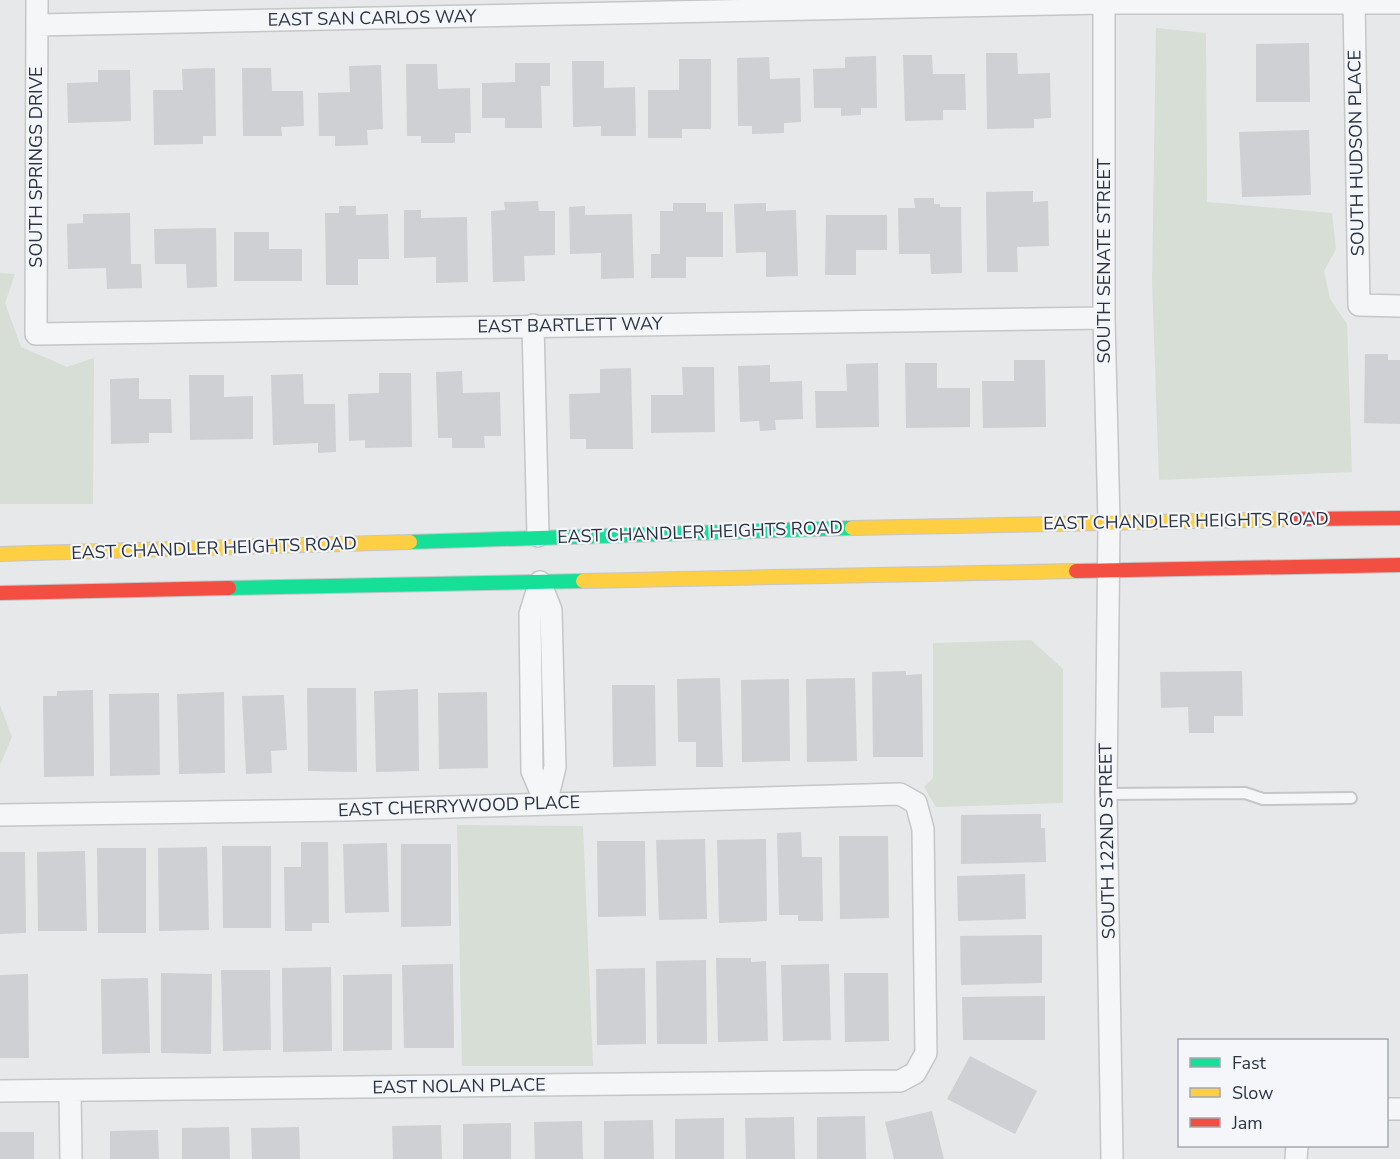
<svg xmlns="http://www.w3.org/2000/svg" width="1400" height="1159" font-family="'Nunito Sans',sans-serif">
  <rect width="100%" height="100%" fill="#e6e8ea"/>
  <path fill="#d6ded6" d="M1156,28L1206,33L1207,202L1332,213L1336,249L1324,271L1330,299L1347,324L1352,472L1159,480L1152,281Z
    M0,273L15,274L5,303L21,347L67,367L94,358L93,504H0Z
    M1031,640L1063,669V803L936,807L924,787L933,778V643Z
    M0,705L12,737L0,765Z
    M457,825L583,826L593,1066H462Z"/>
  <path fill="#ced0d3" d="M1309,43L1310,102H1256V44Z
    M986,53H1017L1018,74L1050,73L1051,118L1034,119V128L987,129Z
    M903,55H932L933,74H965L966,110H943V120L905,121Z
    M876,56L877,108H861V115L841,116V108H814L813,69L845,68V57Z
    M769,57L770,79L800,78L801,122L784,123V133L752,134V126H738L737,58Z
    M679,59H711V129H682V138H648V90H679Z
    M572,61H604V88L635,87L636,136H601V126L573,127Z
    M515,63H550V86H541L542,128H505V118H482V83L515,82Z
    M406,64H437L438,89L470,88L471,133H455V143H421V136H407Z
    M381,65L383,129L367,130L368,145L335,146V136H319L318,93L350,92L349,66Z
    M215,68L216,136H203V144L154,145L153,90H183L182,69Z
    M242,68H271L272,91H303L304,126L281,127L282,136H243Z
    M98,70H130L131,121L68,123L67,83L98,82Z
    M1309,130L1311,195L1242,197L1239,132Z
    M1033,191V202L1048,201L1049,246L1017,247L1018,272H987L986,192Z
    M914,198H934V204H940V207H961L962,273L931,274L930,254H899L898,208H915Z
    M538,201L539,211H555V255L524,256L525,281L493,282L491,211L505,210L504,202Z
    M673,203H706V212H723V257H686V278H651V254H660V211H673Z
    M766,203V211L796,210L798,276L766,277V252L736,253L734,204Z
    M339,206H356V215L388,214L389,259H358V285H326L325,213H339Z
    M585,206V215L632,214L634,278L601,279V253L570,254L569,207Z
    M404,210H421V218L467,217L468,282L436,283V257L404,258Z
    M130,213L131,264H141L142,288L107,289L106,268L68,269L67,224L83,223V214Z
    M826,215H887V250H856V275H825Z
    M216,228L217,287L187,288L186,264H155L154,229Z
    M234,232H269V249H302V281H234Z
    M1365,354H1388V360H1400V424L1364,423Z
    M1014,360H1045L1046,427L983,428L982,381H1014Z
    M878,363L879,427L816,428L815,391H847L846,364Z
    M905,363H937V388H970V427L906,428Z
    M770,365V382L802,381L803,419L775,420L776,430L760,431L759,421L740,422L738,366Z
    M682,367H714L715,432L651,433V395H683Z
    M631,368L633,449H586V439H570L569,394L600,393V369Z
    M462,371L463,393L500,392L501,436H484L485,448H452V438H438L436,372Z
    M379,373H411L412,447L365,448V440L349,441L348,394L379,393Z
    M303,374L304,404H335L336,452L318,453V443L273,445L271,375Z
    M189,375H224V397L253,396V439L190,440Z
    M139,378V399H171L172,433H149V443L111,444L110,379Z
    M906,671V675L922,674L923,757H873L872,672Z
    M1242,671L1243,716H1214V733H1189L1188,707L1161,708L1160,672Z
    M720,678L723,767H696V742H678L677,679Z
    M855,678L857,761L807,762L806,679Z
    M789,679L790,761L742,762L741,680Z
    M612,685H655L656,766L613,767Z
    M307,688H356L357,772L308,771Z
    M418,689L419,771L376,772L374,691Z
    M93,690L94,776L44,777L43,696H57V691Z
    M224,692L225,773L179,774L177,694Z
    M487,692L488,768L439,769L438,693Z
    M159,693L160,775L110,776L109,694Z
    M284,695L287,750L271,751L272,773L246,774L242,696Z
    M1041,814V828H1045L1046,862L961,864V815Z
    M801,832L802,857H822L823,921H798V915H779L777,833Z
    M839,836H888L889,918L840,919Z
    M705,839L707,919L659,920L656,840Z
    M766,839L767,921L719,923L717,840Z
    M597,841H645L646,916L598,917Z
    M301,842H328L329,923H312V931H285L284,867H301Z
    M387,843L389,912L345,913L343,844Z
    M401,844H451V926L401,927Z
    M222,846H271V928H223Z
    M207,847L209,930L159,931L158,848Z
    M97,848H146V933H98Z
    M85,851L87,931H38L37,852Z
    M0,852H25L26,933L0,934Z
    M1025,874L1026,919L958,921L957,876Z
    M1042,935V983L961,985L960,936Z
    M716,958H751V962L766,961L768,1041L718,1042Z
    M706,960L707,1044H657L656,961Z
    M453,964L454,1048H404L402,965Z
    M829,964L831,1040L783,1041L781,965Z
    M331,967L332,1051L283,1052L282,968Z
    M645,968L646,1044L597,1045L596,969Z
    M221,970H270L271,1050L223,1051Z
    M161,973L212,974L211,1054L161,1053Z
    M844,973H888L889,1041L845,1042Z
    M28,974L29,1058H0V975Z
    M392,974V1050L343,1051V975Z
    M148,978L150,1053L102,1054L101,979Z
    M1045,996V1040H963L962,997Z
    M970,1056L1037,1091L1015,1134L947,1099Z
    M932,1111L944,1159H894L885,1122Z
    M865,1116L866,1159H817V1117Z
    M794,1117L795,1159H746L745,1118Z
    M724,1118V1159H675V1119Z
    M653,1120L654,1159H604V1121Z
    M582,1121L583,1159H535L534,1122Z
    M511,1123V1159H463V1124Z
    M441,1125L442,1159H393L392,1126Z
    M229,1127L230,1159H182V1128Z
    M299,1127L300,1159H252L251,1128Z
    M158,1130L159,1159H110V1131Z
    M0,1132H34V1159H0Z"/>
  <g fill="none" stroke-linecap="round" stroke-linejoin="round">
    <g stroke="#c4c6c8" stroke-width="14">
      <path id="lane" d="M1106,794L1245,793L1263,799L1351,798"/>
    </g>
    <g stroke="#c4c6c8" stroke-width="24">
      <path id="street" d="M37,0L36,334L1104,318
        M1104,0V318L1109,522L1106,794L1112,1159
        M1354,0L1359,305L1400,306
        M37,25L1104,3H1400
        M533,325L538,536
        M540,582L530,614L532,771L546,804
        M540,582L551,610L555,767L546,804
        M0,815L346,810L900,794L916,803L923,829L926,1053L915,1073L900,1081L0,1091
        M70,1091L71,1159
        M1386,1109H1400
        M1296,1159L1297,1146"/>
    </g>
    <g stroke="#c4c6c8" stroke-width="16">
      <path id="fast" d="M410,542L852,528
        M229,588L583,581"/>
    </g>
    <g stroke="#c4c6c8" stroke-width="16">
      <path id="slow" d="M852,528L1299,519
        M0,554L410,542
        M583,581L1076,571"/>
    </g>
    <g stroke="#c4c6c8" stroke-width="16">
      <path id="jam" d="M1299,519L1400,518
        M1076,571L1400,565
        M0,593L229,588"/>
    </g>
    <use href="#lane" stroke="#f5f6f7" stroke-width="10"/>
    <use href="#street" stroke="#f5f6f7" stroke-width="21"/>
    <use href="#fast" stroke="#16e098" stroke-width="14"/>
    <use href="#slow" stroke="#ffcf43" stroke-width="14"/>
    <use href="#jam" stroke="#f24e42" stroke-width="14"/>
  </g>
  <g text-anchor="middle" stroke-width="4.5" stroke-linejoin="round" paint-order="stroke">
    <g font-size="18" fill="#2b3445" stroke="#f4f6f9">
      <text transform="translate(372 18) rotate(-1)" y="6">EAST SAN CARLOS WAY</text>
      <text transform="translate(1356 153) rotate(-91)" y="6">SOUTH HUDSON PLACE</text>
      <text transform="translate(36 167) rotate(-90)" y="6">SOUTH SPRINGS DRIVE</text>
      <text transform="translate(1104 261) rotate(-90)" y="6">SOUTH SENATE STREET</text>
      <text transform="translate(570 325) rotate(-1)" y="6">EAST BARTLETT WAY</text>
      <text transform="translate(1186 521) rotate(-1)" y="6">EAST CHANDLER HEIGHTS ROAD</text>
      <text transform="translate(700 532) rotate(-2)" y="6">EAST CHANDLER HEIGHTS ROAD</text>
      <text transform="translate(214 548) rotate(-2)" y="6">EAST CHANDLER HEIGHTS ROAD</text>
      <text transform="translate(459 806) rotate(-2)" y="6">EAST CHERRYWOOD PLACE</text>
      <text transform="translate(1107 841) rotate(-91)" y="6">SOUTH 122ND STREET</text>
      <text transform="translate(459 1086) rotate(-1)" y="6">EAST NOLAN PLACE</text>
    </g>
  </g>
  <rect x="1178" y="1039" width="210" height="108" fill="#f4f6f9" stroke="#a4a8b1" stroke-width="1.5"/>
  <rect x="1190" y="1058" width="30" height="9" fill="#16e098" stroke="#a4a8b1" stroke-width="1.5"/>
  <text x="1232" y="1069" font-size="18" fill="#2b3445">Fast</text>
  <rect x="1190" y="1088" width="30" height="9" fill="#ffcf43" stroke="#a4a8b1" stroke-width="1.5"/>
  <text x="1232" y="1099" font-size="18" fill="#2b3445">Slow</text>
  <rect x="1190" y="1118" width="30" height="9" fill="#f24e42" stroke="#a4a8b1" stroke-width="1.5"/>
  <text x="1232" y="1129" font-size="18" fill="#2b3445">Jam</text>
</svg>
